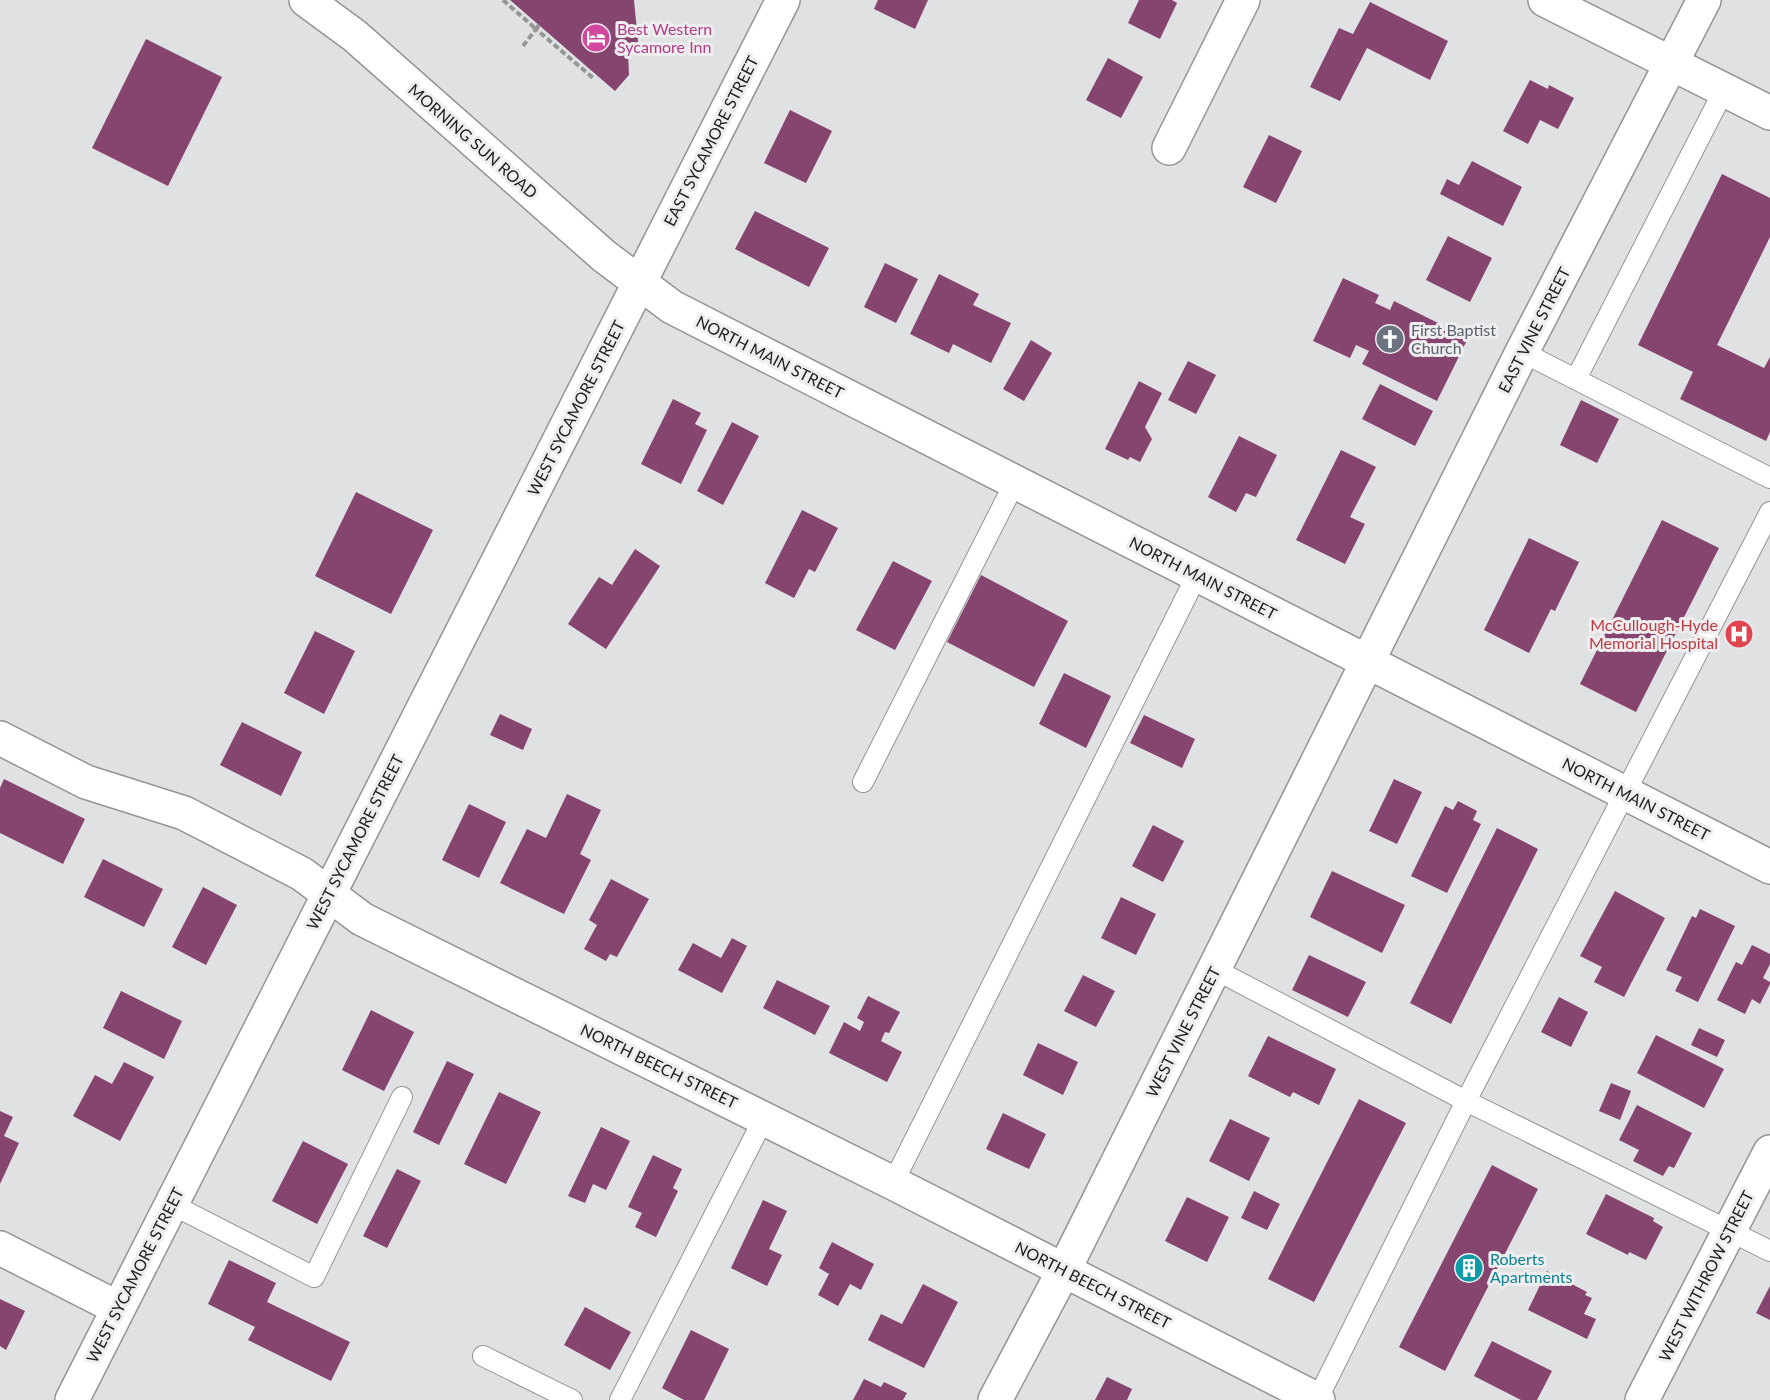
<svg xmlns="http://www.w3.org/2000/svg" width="1770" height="1400" font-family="Lato,sans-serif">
  <rect width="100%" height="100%" fill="#e0e1e2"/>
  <path fill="#86456e" d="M510,0H634L639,52H628L629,75L615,91Z
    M878,0H928L915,29L874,9Z
    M1139,0H1172L1177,3L1160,39L1128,23Z
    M1370,2L1448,41L1430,80L1367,48L1340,101L1310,87L1339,28L1353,34Z
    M146,39L222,77L168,186L92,148Z
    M1108,58L1143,77L1121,118L1086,100Z
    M1530,80L1548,89L1549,85L1574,98L1558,129L1540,120L1528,144L1503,131Z
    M790,110L832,131L806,183L764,163Z
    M1269,135L1302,151L1276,203L1243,187Z
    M1472,161L1522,187L1503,226L1440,194L1447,179L1459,185Z
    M1722,174L1770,198V237L1717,345L1764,368L1770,357V432L1766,441L1680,399L1693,372L1638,345Z
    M755,211L829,248L809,287L735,249Z
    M1448,236L1492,258L1470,302L1426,280Z
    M885,263L918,279L896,323L864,307Z
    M939,274L979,294L973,305L1011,323L991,363L953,344L949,353L910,334Z
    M1343,278L1379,295L1375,303L1390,310L1394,301L1468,338L1437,401L1362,364L1369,351L1356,345L1350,358L1313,341Z
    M1031,340L1052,353L1024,401L1003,389Z
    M1188,361L1216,375L1196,414L1168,400Z
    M1139,381L1162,393L1145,427L1152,439L1140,462L1130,457L1128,460L1105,449Z
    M1380,384L1433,411L1415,446L1362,419Z
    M673,399L701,413L695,424L707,430L681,484L641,464Z
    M1581,400L1619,419L1597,463L1560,445Z
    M732,422L759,436L723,505L697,491Z
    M1239,436L1277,455L1256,497L1246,493L1236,512L1208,497Z
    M1341,450L1376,467L1350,517L1365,524L1345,564L1296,540Z
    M356,492L433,530L391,614L315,576Z
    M802,510L838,528L815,572L809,569L794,598L765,583Z
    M1662,520L1719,548L1636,712L1580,684Z
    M1529,538L1579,562L1555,611L1551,609L1529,653L1484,630Z
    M635,549L660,566L606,649L568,624L599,577L612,585Z
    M893,561L932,581L895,650L856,630Z
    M981,575L1068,621L1034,687L947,642Z
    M315,631L355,651L324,714L284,693Z
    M1064,673L1111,696L1086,748L1039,724Z
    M500,714L532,729L523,750L490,735Z
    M1144,715L1195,739L1182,768L1130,743Z
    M242,722L302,752L281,796L220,765Z
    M4,779L85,819L63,864L0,833V788Z
    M1394,779L1422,792L1397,844L1369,831Z
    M567,794L601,810L580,854L591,860L564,914L500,883L527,829L546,838Z
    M1458,801L1477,811L1473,820L1481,824L1447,893L1411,876L1445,806L1453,810Z
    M469,804L506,822L479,878L442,860Z
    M1153,825L1184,841L1163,882L1132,866Z
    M1497,828L1538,849L1451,1024L1410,1003Z
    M103,859L163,889L144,927L84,897Z
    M1332,871L1405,905L1382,953L1310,917Z
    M611,879L649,899L617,957L610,954L606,961L584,949L597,925L589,920Z
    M203,887L237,905L206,965L172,947Z
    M1615,891L1665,918L1624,997L1594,982L1602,967L1580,956Z
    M1121,897L1156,914L1136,955L1101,938Z
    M1700,909L1735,926L1698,1002L1675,991L1682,977L1666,970L1692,916L1696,918Z
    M732,938L747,946L722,993L678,970L693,943L721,958Z
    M1752,945L1770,954V964L1763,978L1770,982V984L1760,1004L1752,999L1745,1014L1717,1000L1736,962L1742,965Z
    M1309,955L1366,982L1348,1017L1292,990Z
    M1083,975L1115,991L1096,1027L1064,1011Z
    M777,980L830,1006L815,1035L763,1008Z
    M121,991L182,1021L164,1059L103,1028Z
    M868,996L900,1012L889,1033L885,1032L881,1041L902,1052L887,1082L829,1053L844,1022L860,1031L864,1022L857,1018Z
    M1559,997L1588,1012L1571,1047L1541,1032Z
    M371,1010L414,1032L384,1091L342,1070Z
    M1699,1028L1725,1040L1717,1057L1691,1045Z
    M1656,1035L1724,1069L1704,1108L1637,1073Z
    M1268,1036L1336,1069L1319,1105L1293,1092L1290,1097L1248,1076Z
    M1038,1043L1078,1062L1063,1095L1023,1075Z
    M447,1061L474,1074L439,1145L413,1132Z
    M124,1062L154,1077L120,1141L73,1116L95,1075L112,1084Z
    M1611,1083L1631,1091L1620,1120L1599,1111Z
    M499,1092L541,1112L506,1184L464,1164Z
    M1359,1099L1406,1123L1314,1302L1268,1279Z
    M1637,1105L1692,1133L1674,1168L1669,1166L1663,1176L1633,1161L1639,1150L1619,1140Z
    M0,1111L13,1117L4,1136L19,1143L0,1184Z
    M1003,1113L1046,1134L1029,1169L986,1149Z
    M1230,1119L1270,1138L1249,1181L1209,1161Z
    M601,1127L630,1141L606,1190L593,1184L585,1203L568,1196Z
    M303,1141L348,1164L317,1224L272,1201Z
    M653,1155L682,1169L673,1188L678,1191L656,1237L635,1227L642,1213L628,1207Z
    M1492,1165L1538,1189L1445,1371L1399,1347Z
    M397,1169L421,1181L387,1248L363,1236Z
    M1254,1191L1280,1204L1267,1230L1241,1218Z
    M1606,1194L1654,1218L1653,1221L1663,1227L1646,1260L1629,1252L1628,1255L1586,1234Z
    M1187,1197L1229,1217L1207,1262L1165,1241Z
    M763,1200L787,1211L769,1249L782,1255L767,1286L731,1268Z
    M832,1242L874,1264L861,1290L850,1284L838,1306L818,1295L829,1274L819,1268Z
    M229,1260L276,1283L267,1302L350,1342L331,1381L248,1340L255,1327L208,1304Z
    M1547,1271L1587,1292L1585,1295L1592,1298L1584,1314L1596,1319L1587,1339L1528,1310Z
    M923,1284L958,1302L924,1368L868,1340L881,1314L902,1324Z
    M1770,1286V1320L1756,1313Z
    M0,1299L25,1311L6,1350L0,1346Z
    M585,1307L631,1332L610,1370L564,1345Z
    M691,1330L729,1349L704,1400H684L662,1388Z
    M1492,1341L1552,1371L1537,1400H1521L1474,1376Z
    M1107,1377L1132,1389L1127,1400H1095Z
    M864,1379L881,1387L884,1382L907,1393L903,1400H853Z"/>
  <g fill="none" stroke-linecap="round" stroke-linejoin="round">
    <g stroke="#949495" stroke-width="22">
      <path id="lane" d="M1522,352L1770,478
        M1576,379L1724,90
        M863,782L1015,482
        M1214,969L1466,1101L1770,1251
        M893,1183L1197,575
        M171,1204L314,1277L402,1097
        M483,1356L572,1400
        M620,1400L764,1118
        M1317,1400L1466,1101L1770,512"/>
    </g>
    <g stroke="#949495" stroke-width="36">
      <path id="street" d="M1545,0L1770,113
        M1169,148L1243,0
        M0,738L86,782L184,813L302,874L362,919L893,1183L1318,1400
        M0,1248L118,1308
        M72,1400L783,0
        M995,1400L1064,1270L1522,352L1704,0
        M1642,1400L1770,1152"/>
    </g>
    <g stroke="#949495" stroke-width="36">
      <path id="secondary" d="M306,0L355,36L604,256L672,307L1770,867"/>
    </g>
    <path stroke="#959697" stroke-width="4" stroke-dasharray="6 3" stroke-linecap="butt" d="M503,0L536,29L539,25
      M523,46L536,29L593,78"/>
    <use href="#lane" stroke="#fff" stroke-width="20"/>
    <use href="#street" stroke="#fff" stroke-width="33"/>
    <use href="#secondary" stroke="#fff" stroke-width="33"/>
  </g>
  <defs>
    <g id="hotel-disc" transform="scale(1.5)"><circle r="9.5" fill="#d1479c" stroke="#eeeef0"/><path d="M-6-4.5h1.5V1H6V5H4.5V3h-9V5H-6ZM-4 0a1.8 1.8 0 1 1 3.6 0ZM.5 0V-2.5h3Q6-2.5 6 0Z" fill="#fff"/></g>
    <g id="church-disc" transform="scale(1.5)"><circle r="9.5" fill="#6b7280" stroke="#eeeef0"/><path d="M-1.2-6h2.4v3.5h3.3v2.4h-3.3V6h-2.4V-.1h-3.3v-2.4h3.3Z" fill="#fff"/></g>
    <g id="hospital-disc" transform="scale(1.5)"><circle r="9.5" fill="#e0444e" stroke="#eeeef0"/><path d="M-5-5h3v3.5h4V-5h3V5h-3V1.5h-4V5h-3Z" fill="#fff"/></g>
    <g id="building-disc" transform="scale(1.5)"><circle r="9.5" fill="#0f9aa8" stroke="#eeeef0"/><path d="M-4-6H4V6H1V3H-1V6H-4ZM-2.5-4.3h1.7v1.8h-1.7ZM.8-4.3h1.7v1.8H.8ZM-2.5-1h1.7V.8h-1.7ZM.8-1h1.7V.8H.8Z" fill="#fff"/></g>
  </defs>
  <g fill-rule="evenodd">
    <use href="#hotel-disc" x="596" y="38"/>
    <use href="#church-disc" x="1390" y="339"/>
    <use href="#hospital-disc" x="1739" y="634"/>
    <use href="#building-disc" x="1469" y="1268"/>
  </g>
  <g text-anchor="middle" stroke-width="6" stroke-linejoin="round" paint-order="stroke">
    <g font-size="16" fill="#b23c85" stroke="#eeeef0" text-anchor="start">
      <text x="617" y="35">Best Western<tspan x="617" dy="18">Sycamore Inn</tspan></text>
    </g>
    <g font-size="16" fill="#202021" stroke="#eeeef0">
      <text transform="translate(473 141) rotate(41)" y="6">MORNING SUN ROAD</text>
      <text transform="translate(711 141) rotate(-63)" y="6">EAST SYCAMORE STREET</text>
      <text transform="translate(1534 330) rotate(-63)" y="6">EAST VINE STREET</text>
      <text transform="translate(770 357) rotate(27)" y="6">NORTH MAIN STREET</text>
      <text transform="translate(576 408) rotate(-63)" y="6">WEST SYCAMORE STREET</text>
      <text transform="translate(1203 578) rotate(27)" y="6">NORTH MAIN STREET</text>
      <text transform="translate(1636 799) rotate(27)" y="6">NORTH MAIN STREET</text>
      <text transform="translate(355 842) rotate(-63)" y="6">WEST SYCAMORE STREET</text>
      <text transform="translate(1183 1032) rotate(-63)" y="6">WEST VINE STREET</text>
      <text transform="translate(659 1066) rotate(26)" y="6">NORTH BEECH STREET</text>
      <text transform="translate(135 1275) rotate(-63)" y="6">WEST SYCAMORE STREET</text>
      <text transform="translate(1706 1276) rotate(-63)" y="6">WEST WITHROW STREET</text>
      <text transform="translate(1093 1285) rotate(27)" y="6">NORTH BEECH STREET</text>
    </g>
    <g font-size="16" fill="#5b616d" stroke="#eeeef0" text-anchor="start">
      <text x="1411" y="336">First Baptist<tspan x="1411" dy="18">Church</tspan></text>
    </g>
    <g font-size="16" fill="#be3a42" stroke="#eeeef0" text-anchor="end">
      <text x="1718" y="631">McCullough-Hyde<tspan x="1718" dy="18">Memorial Hospital</tspan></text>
    </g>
    <g font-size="16" fill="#0d838f" stroke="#eeeef0" text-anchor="start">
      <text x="1490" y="1265">Roberts<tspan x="1490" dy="18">Apartments</tspan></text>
    </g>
  </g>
</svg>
